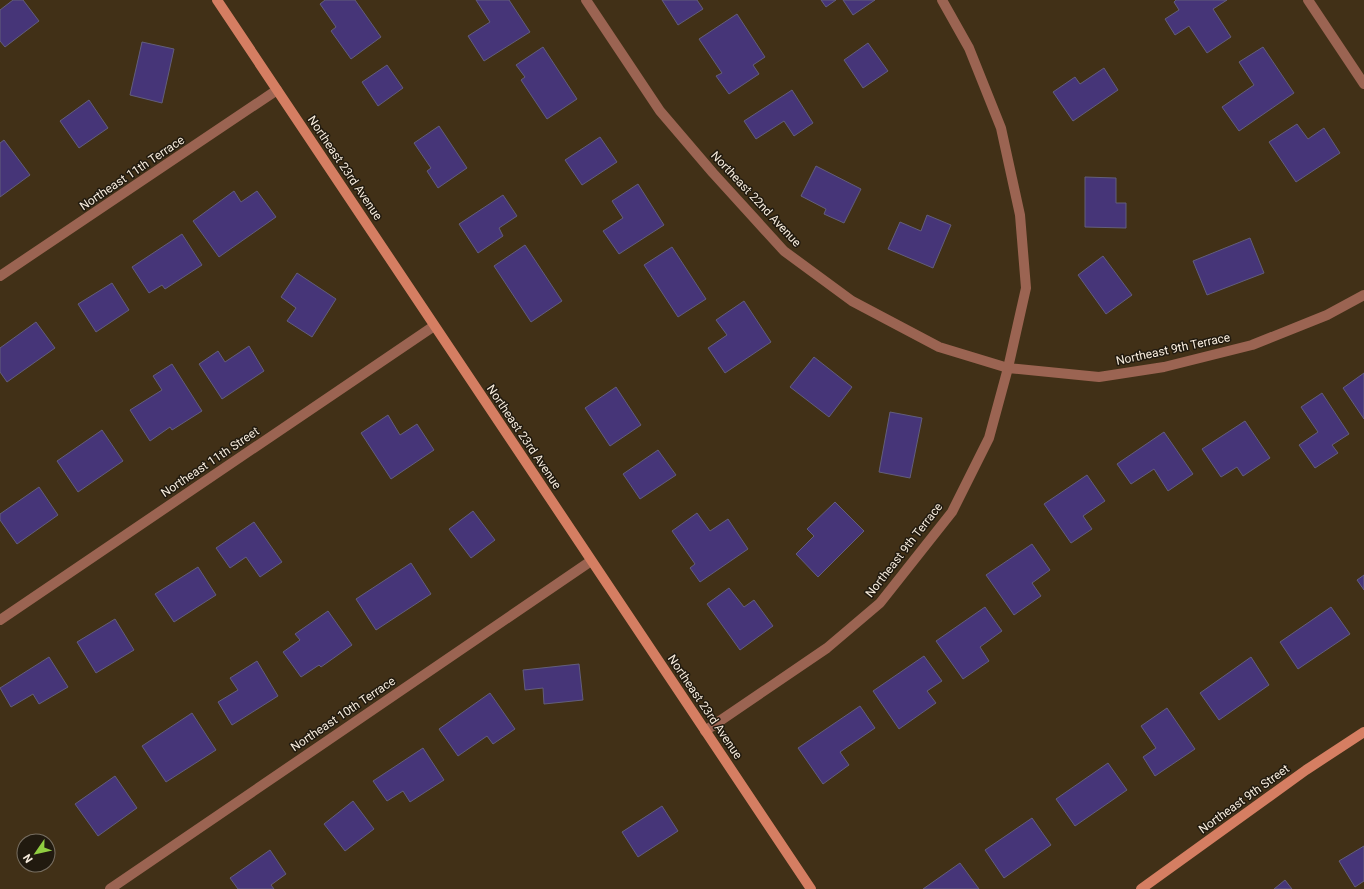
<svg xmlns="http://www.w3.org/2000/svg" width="1364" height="889" font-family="Roboto,sans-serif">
  <rect width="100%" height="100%" fill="#413017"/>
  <path fill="#463578" stroke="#635e7b" d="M13,0H23L39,21L5,47L0,41V10Z
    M325,0H355L381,37L351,59L331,31L336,27L320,4Z
    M476,0H509L530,32L484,61L468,36L490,22Z
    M662,0H697L703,9L678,25Z
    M821,0H836L826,7Z
    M843,0H875L853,15Z
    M1176,0H1227L1213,9L1231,37L1207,53L1189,26L1175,35L1165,19L1179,10L1174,2Z
    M737,14L765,57L753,65L759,74L729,94L716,76L722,73L699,39Z
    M142,42L174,49L162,103L130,95Z
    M868,43L888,71L863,88L844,60Z
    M543,47L577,99L547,119L521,80L525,77L516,65Z
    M1263,47L1294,93L1239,131L1222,107L1254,85L1239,62Z
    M387,65L403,88L378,106L362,82Z
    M1104,68L1118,90L1073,121L1053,92L1075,77L1080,84Z
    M792,90L813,123L794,136L784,121L756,139L744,121Z
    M89,100L108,128L79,148L60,121Z
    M1297,124L1308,139L1324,128L1340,153L1296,182L1269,142Z
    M439,126L467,168L438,188L427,171L431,168L414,143Z
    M600,137L617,162L582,185L565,160Z
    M4,140L30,175L0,197V143Z
    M816,166L861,189L844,223L824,214L826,209L801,196Z
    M1085,177L1116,178V203H1126V228L1085,227Z
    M638,184L664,225L619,254L603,231L623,218L612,201Z
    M234,191L241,202L257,191L276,217L219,257L193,221Z
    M503,195L517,216L499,228L503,236L478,253L459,224Z
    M927,215L951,225L933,268L888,249L900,222L921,231Z
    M182,234L202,265L165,289L162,285L149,293L132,267Z
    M1250,238L1264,273L1207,295L1193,261Z
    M525,245L562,301L531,322L494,266Z
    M672,247L706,299L678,317L644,265Z
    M1103,256L1132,295L1106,314L1078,275Z
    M297,273L336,299L312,337L287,321L296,308L281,297Z
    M112,283L129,310L96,332L78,304Z
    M744,301L771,342L725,373L708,348L727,335L716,320Z
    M36,322L55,348L7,382L0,372V348Z
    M249,346L264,371L222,399L199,364L218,351L225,362Z
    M814,357L852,387L829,417L790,387Z
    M172,364L202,411L172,430L170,427L150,441L130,410L162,390L153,376Z
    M1364,373V419L1343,388Z
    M616,387L641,425L610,446L585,408Z
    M1322,393L1349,434L1332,445L1338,453L1315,468L1299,445L1318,432L1301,407Z
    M890,412L922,418L910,478L879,472Z
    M388,415L400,435L417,424L434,450L391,479L361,433Z
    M1245,421L1270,458L1243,476L1237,467L1221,477L1202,449Z
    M102,430L123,461L78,492L57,461Z
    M1164,432L1193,474L1168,491L1154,469L1131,484L1117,464Z
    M658,450L676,475L640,499L623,474Z
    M1087,475L1105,501L1083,516L1092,529L1071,543L1044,504Z
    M39,487L58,515L17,544L0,520V514Z
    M835,502L864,531L818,577L796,554L814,536L807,529Z
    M473,511L495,540L471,558L449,529Z
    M697,513L710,531L728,519L748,549L700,582L690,568L695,564L672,531Z
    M254,522L282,562L260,577L246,557L230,568L216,548Z
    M1032,544L1050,570L1032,583L1041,596L1014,615L986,575Z
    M411,563L431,594L376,630L356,599Z
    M198,567L216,595L174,622L155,594Z
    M1364,575V590L1357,580Z
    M729,588L744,607L754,600L773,626L740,650L707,604Z
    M985,607L1002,631L980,647L989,661L963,679L936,641Z
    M1331,607L1350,634L1298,669L1280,642Z
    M328,611L352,645L321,667L319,665L301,677L283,652L300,640L295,634Z
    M115,619L134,650L96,673L77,642Z
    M924,656L942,681L927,691L936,703L899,729L873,691Z
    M49,657L68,687L39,704L33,694L11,707L0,688Z
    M1251,657L1269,685L1219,720L1200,693Z
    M257,661L278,696L232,725L218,702L238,690L230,678Z
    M579,664L583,700L544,704L543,688L525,690L523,670Z
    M490,693L515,729L493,744L487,736L458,756L439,729Z
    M860,706L875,728L840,752L849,765L823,784L798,748Z
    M1167,708L1195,749L1155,776L1143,757L1156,748L1141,726Z
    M192,713L216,750L166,782L142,746Z
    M423,748L444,780L410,802L403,791L387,801L373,781Z
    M1108,763L1127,790L1075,826L1056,799Z
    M115,776L137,808L98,836L75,804Z
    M353,801L374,829L345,851L324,824Z
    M662,806L678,831L638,857L622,832Z
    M1032,818L1051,845L1004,878L985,850Z
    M1364,846V881L1355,887L1339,861Z
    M270,850L286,874L271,885L274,889H238L230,878Z
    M960,863L979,889H923Z
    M1285,880L1292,889H1274Z"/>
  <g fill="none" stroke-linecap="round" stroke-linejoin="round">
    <path stroke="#9b6452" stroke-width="10" d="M586,0L660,111L713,173L784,251L852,301L939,347L1008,368L1099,377L1164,367L1252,345L1327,315L1364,295
      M1308,0L1364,84
      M0,276L277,90
      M0,620L434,326
      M705,731L827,648L880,603L952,512L989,438L1008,368L1026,288L1020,215L1001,128L969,48L942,0
      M110,889L591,561"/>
    <path stroke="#d57e62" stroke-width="10" d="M217,0L811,889
      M1141,889L1306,770L1364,732"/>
  </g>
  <g text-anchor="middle" stroke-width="3" stroke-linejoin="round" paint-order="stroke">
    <g font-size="12" fill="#f7ecdd" stroke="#211a0f">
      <text transform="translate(345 168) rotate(56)" y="4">Northeast 23rd Avenue</text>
      <text transform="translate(132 173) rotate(-34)" y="4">Northeast 11th Terrace</text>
      <text transform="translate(756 199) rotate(47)" y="4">Northeast 22nd Avenue</text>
      <text transform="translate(1173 349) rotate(-12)" y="4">Northeast 9th Terrace</text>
      <text transform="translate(524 437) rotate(56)" y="4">Northeast 23rd Avenue</text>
      <text transform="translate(210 462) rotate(-34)" y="4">Northeast 11th Street</text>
      <text transform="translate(904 550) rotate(-52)" y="4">Northeast 9th Terrace</text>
      <text transform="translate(705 707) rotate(56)" y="4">Northeast 23rd Avenue</text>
      <text transform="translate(343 714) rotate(-34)" y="4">Northeast 10th Terrace</text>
      <text transform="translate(1244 799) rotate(-36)" y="4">Northeast 9th Street</text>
    </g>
  </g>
  <g transform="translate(36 853) rotate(236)"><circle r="19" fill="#211a0f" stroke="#776e61"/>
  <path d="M0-3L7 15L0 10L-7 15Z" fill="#90cd41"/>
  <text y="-6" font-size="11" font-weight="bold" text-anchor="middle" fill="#f7ecdd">N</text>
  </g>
</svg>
